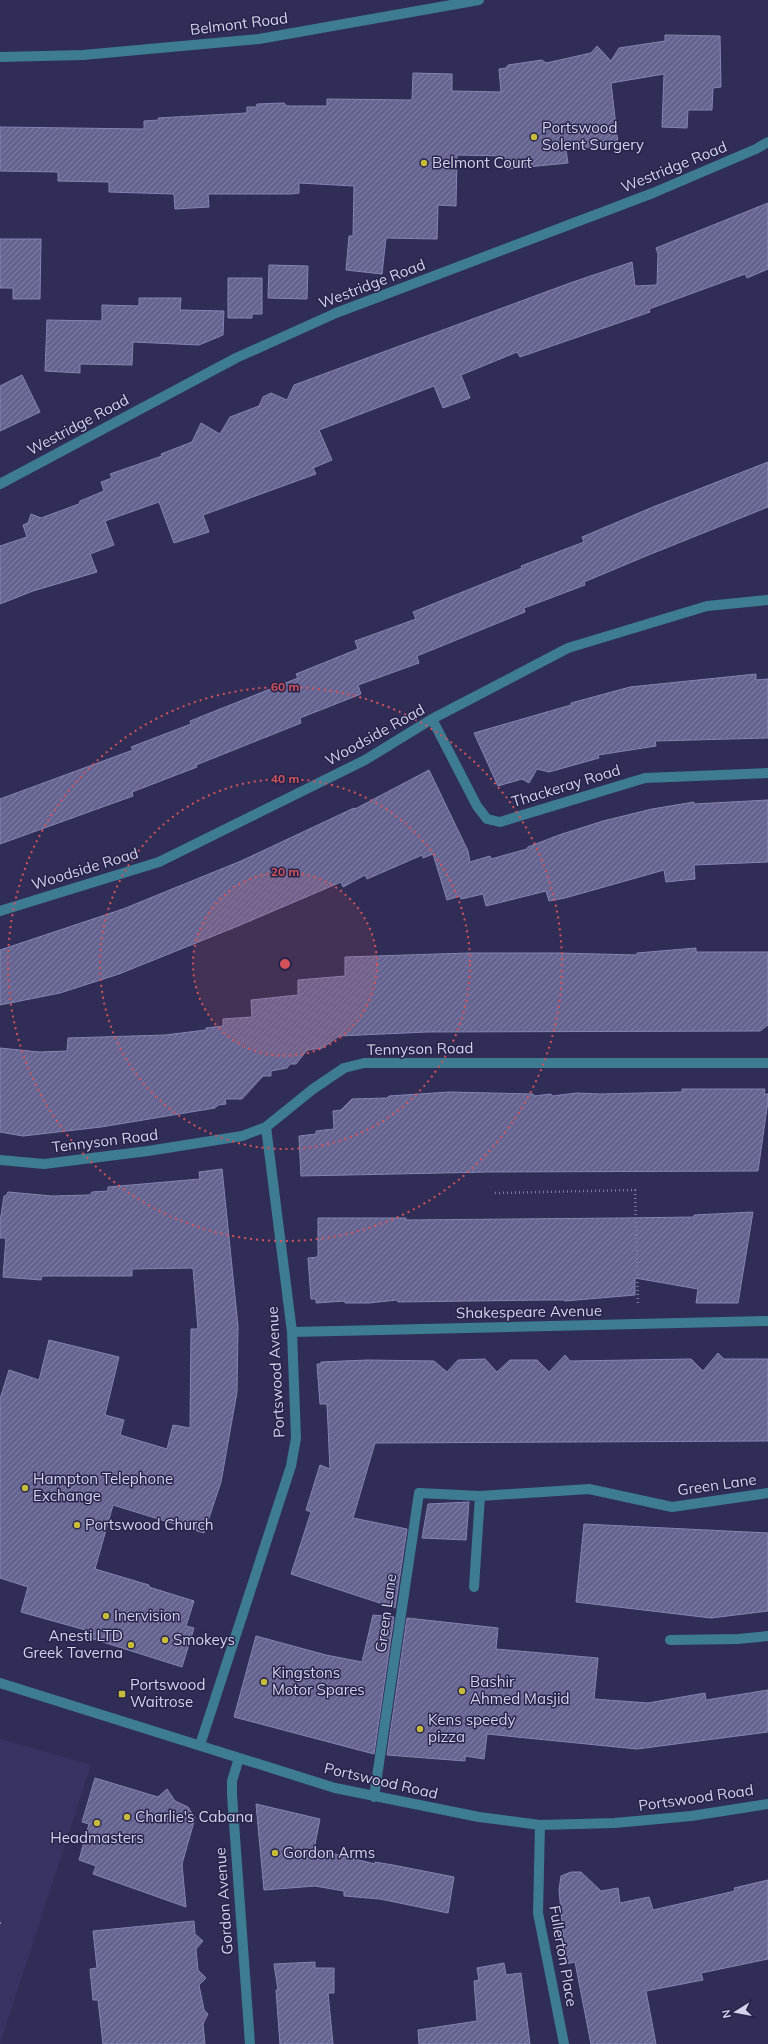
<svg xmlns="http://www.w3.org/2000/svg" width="768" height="2044" font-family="Mulish,sans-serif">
  <defs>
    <pattern id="building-hatch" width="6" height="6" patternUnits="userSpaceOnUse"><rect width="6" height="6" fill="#656491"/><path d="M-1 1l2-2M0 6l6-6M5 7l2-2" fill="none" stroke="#8180a6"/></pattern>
  </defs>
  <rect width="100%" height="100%" fill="#302e56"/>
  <path fill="#373463" d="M0,1739L91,1765L0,2044Z"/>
  <path fill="url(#building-hatch)" stroke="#8484b3" d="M665,35L720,36L721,87L713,88L712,110H688L687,128L662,127L664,74L611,83L618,144L566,150L568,163L507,169L505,156L457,155L456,206L438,205L437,239L386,238L382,274L346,270L349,236H353L354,186L299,183V193L291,194H208L209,207L175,209L174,194L109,192V182L58,181V172L0,171V127L144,129V121L159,120L158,118L247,113V107H256L257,104L284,103L287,106H327V99L412,100L413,73L452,74V91L501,92L499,69L506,68L508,65L542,60L546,63L591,53L597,46L611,61L619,48L665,41Z
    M768,203V269L747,278L745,274L649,309L650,312L520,357L517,352L461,375L470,398L443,408L434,386L319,430L332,460L313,468L316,474L203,515L209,532L174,543L159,502L105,521L114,545L90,554L97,572L33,591L0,604V546L27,537L23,525L28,523L31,514L41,518L79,504L80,501L104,491L101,482L112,478L110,474L162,456L161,454L192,442L201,423L220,434L230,417L259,406L263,397L271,393L287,400L294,385L570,283L632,262L635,286L657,285L658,254L656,248Z
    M0,239H41L40,299H13V288H0Z
    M269,265L308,266L307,299L268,298Z
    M228,278H262V314H252V318H228Z
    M139,298H181L180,310L224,311L223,335L199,345L133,342L132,365L80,364V373L45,371L47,320L101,321H102V305L139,306Z
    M22,375L40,412L0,431V386Z
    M768,462V507L646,556L584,582L585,585L524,608L525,612L417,656L419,663L358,685L361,694L300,718L301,723L196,765L197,767L132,792L133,796L0,844V799L133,750L131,747L191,724L190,721L298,678L296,674L358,649L355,641L416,619L413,612L522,568L521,566L584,542L582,537L653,507Z
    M756,674V680L768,679V738L655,741L656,746L598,755L599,758L549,772L537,769L529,783L522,779L498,786L474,733L571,705V703L630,687Z
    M429,770L468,851L470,862L490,856L491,859L527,849L528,847L559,835L603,821L652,809L694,802V804L768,800V862L694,865L695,879L666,882L664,870L565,898L549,901L546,891L486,906L483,894L461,899L460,896L447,900L433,854L423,858L422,855L367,879L365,875L343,887L341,882L238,926L119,974L60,993L0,1005V950L123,909L241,861L354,808L355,809Z
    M696,948V952H768V1025L760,1031L427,1032L339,1036L322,1048L307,1050L296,1064H290L287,1068L271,1071V1076H263L242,1099H225L226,1104L218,1105L215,1108L101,1127L23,1136L0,1132V1048L39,1052L67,1051L68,1038L165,1035L206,1030V1028L223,1026V1019L252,1017L251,1000L298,995V980L345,976V957L469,953H559L637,955V953Z
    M682,1089H765L764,1094H768V1101L758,1171L488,1172L301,1176L299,1136L316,1134V1131L334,1129L333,1111L341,1110L352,1099L387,1098L389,1096L449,1092L533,1094L534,1096L551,1094L552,1096L577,1093L600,1094L682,1092Z
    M222,1169L238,1326L237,1392L221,1482L204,1533L113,1505L95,1569L149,1585V1587L194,1601L186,1626L194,1628L182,1667L87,1637L89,1631L21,1612L28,1587L0,1578V1399L9,1370L39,1380L49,1340L119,1357L105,1415L124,1420L120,1435L167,1449L173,1425L190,1428L191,1329H198L193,1268L132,1269V1276H42L41,1280L3,1277L6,1238H0V1222L4,1196H6L8,1192L52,1196L90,1195L92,1192L108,1191V1187L200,1179L199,1172Z
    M753,1212L738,1303H696L698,1289L635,1278V1295L565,1301L564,1300H546L398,1302L397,1300L369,1303H345V1301L316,1303V1299H311L308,1258L318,1257V1218H406V1220L623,1218L694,1217V1215Z
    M718,1353L724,1359H768V1441L375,1443L353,1518L407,1529L395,1608L291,1574L311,1512L306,1510L320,1465L330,1469L327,1404H320L317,1364H321V1362L367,1360L434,1361L447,1372L458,1360L485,1359L497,1372L510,1360H537L549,1372L565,1355L570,1361L691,1359L703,1371Z
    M469,1502L466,1540L422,1538L428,1504Z
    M584,1524L768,1533V1611L711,1618L576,1602Z
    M373,1615L394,1617L374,1754L234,1717L256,1636L326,1655L362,1662Z
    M407,1618L498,1628L496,1649L598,1658L594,1699L648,1703L705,1693L706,1700L768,1690V1732L637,1749L487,1734L484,1759L465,1756V1761L387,1755Z
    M95,1778L158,1797L167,1789L175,1801L188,1807L195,1818L182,1864L186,1907L93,1874L96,1866L79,1860L89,1824L82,1822Z
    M256,1804L320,1819L314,1849L375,1864V1862L393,1865L454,1877L448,1913L380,1899L344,1896V1891L315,1886L264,1890Z
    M571,1872H581L601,1891L618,1888L620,1903L649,1897L653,1910L735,1891L734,1888L768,1880V1959L701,1973L703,1980L646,1991L656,2044H591L575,1962L566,1964L559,1890L561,1876Z
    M194,1921L195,1934L203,1941L196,1949L198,1970L206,1978L199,1985L204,2010L208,2014L203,2024L205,2044H103L98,2000H93L90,1969L97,1968L93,1931Z
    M315,1962V1968H334V1993H328L333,2044H280L276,1990H278L274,1964Z
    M504,1963L506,1975L521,1973L530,2044H419L418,2030L477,2021L474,1981L479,1980L477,1968Z"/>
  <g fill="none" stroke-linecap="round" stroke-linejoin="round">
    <path stroke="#7e7d9e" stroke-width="2.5" stroke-dasharray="1 3" stroke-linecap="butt" d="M495,1193L635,1190L638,1303
      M0,1923H3"/>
    <path stroke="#3d7c92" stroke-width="10" d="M0,57L83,55L259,39L479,0
      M0,484L236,358L336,313L653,193L756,149L768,142
      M432,719L477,806L487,819L500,822L645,778L768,773
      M0,911L159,862L365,760L432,719L568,648L707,606L768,600
      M0,1160L44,1164L148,1151L242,1136L266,1127L313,1089L344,1068L364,1063H768
      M292,1332L768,1321
      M480,1496L589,1489L672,1507L768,1493
      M670,1640L738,1639L768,1636
      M0,1683L335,1788L479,1817L540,1825L615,1823L691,1816L768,1804
      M200,1745L291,1466L296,1438L292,1332L266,1127
      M239,1758L232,1781V1795L250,2044
      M374,1797L419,1493L480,1496L474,1587
      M540,1825L538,1913L564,2044"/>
  </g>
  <circle cx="285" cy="964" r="92" fill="#d55259" fill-opacity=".12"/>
  <g fill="none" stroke="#d55259" stroke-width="2" stroke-dasharray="2 4">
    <circle cx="285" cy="964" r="92"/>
    <circle cx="285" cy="964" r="185"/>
    <circle cx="285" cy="964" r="277"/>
  </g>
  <g fill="#c7bb3c" stroke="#27244b" stroke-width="1.5">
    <circle cx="534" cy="137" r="4"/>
    <circle cx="424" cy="163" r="4"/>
    <circle cx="25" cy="1488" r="4"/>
    <circle cx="77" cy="1525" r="4"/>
    <circle cx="106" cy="1616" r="4"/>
    <circle cx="165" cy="1640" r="4"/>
    <circle cx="131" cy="1645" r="4"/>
    <circle cx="264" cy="1682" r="4"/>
    <circle cx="462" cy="1691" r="4"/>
    <rect x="118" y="1690" width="8" height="8" rx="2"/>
    <circle cx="420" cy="1729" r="4"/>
    <circle cx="127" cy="1817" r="4"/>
    <circle cx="97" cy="1823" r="4"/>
    <circle cx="275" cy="1853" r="4"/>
  </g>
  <g text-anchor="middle" stroke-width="3" stroke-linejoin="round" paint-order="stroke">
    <g font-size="15" fill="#d1d2eb" stroke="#27244b">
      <text transform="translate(239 24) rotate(-7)" y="5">Belmont Road</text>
      <text transform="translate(674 167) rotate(-22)" y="5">Westridge Road</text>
      <text transform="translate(372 284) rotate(-21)" y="5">Westridge Road</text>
      <text transform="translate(78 425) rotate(-28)" y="5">Westridge Road</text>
      <text transform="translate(375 735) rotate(-29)" y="5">Woodside Road</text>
      <text transform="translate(566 786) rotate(-17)" y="5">Thackeray Road</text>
      <text transform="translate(85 869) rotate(-17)" y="5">Woodside Road</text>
      <text transform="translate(420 1049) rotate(-1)" y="5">Tennyson Road</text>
      <text transform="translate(105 1141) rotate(-7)" y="5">Tennyson Road</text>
      <text transform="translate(529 1312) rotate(-1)" y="5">Shakespeare Avenue</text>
      <text transform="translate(276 1372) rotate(-93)" y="5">Portswood Avenue</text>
      <text transform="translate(717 1485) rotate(-8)" y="5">Green Lane</text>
      <text transform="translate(386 1613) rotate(-82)" y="5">Green Lane</text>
      <text transform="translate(381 1781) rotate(13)" y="5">Portswood Road</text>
      <text transform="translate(696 1798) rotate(-8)" y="5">Portswood Road</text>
      <text transform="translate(224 1901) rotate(-94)" y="5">Gordon Avenue</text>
      <text transform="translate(563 1956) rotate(80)" y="5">Fullerton Place</text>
    </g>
    <g font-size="15" fill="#d1d2eb" stroke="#27244b" text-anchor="start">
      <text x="542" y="133">Portswood<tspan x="542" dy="17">Solent Surgery</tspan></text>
      <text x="432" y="168">Belmont Court</text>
      <text x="33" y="1484">Hampton Telephone<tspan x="33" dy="17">Exchange</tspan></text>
      <text x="85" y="1530">Portswood Church</text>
      <text x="114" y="1621">Inervision</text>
      <text x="123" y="1641" text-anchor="end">Anesti LTD<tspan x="123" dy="17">Greek Taverna</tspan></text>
      <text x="173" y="1645">Smokeys</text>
      <text x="272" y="1678">Kingstons<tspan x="272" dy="17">Motor Spares</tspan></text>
      <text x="470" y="1687">Bashir<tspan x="470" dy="17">Ahmed Masjid</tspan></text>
      <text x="130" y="1690">Portswood<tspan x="130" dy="17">Waitrose</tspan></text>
      <text x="428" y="1725">Kens speedy<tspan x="428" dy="17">pizza</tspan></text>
      <text x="135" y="1822">Charlie's Cabana</text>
      <text x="97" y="1843" text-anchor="middle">Headmasters</text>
      <text x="283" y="1858">Gordon Arms</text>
    </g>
  </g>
  <circle cx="285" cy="964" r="6" fill="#d55259" stroke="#27244b" stroke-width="2"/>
  <g font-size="12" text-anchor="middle" font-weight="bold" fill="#d55259" stroke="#27244b" stroke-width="3" stroke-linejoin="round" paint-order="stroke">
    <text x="285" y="691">60 m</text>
    <text x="285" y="783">40 m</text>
    <text x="285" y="876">20 m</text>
  </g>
  <g transform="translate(736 2012) rotate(259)" stroke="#27244b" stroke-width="3" paint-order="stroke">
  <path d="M0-3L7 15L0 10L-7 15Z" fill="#d1d2eb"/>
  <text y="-6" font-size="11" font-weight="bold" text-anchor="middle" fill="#d1d2eb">N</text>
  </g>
</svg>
